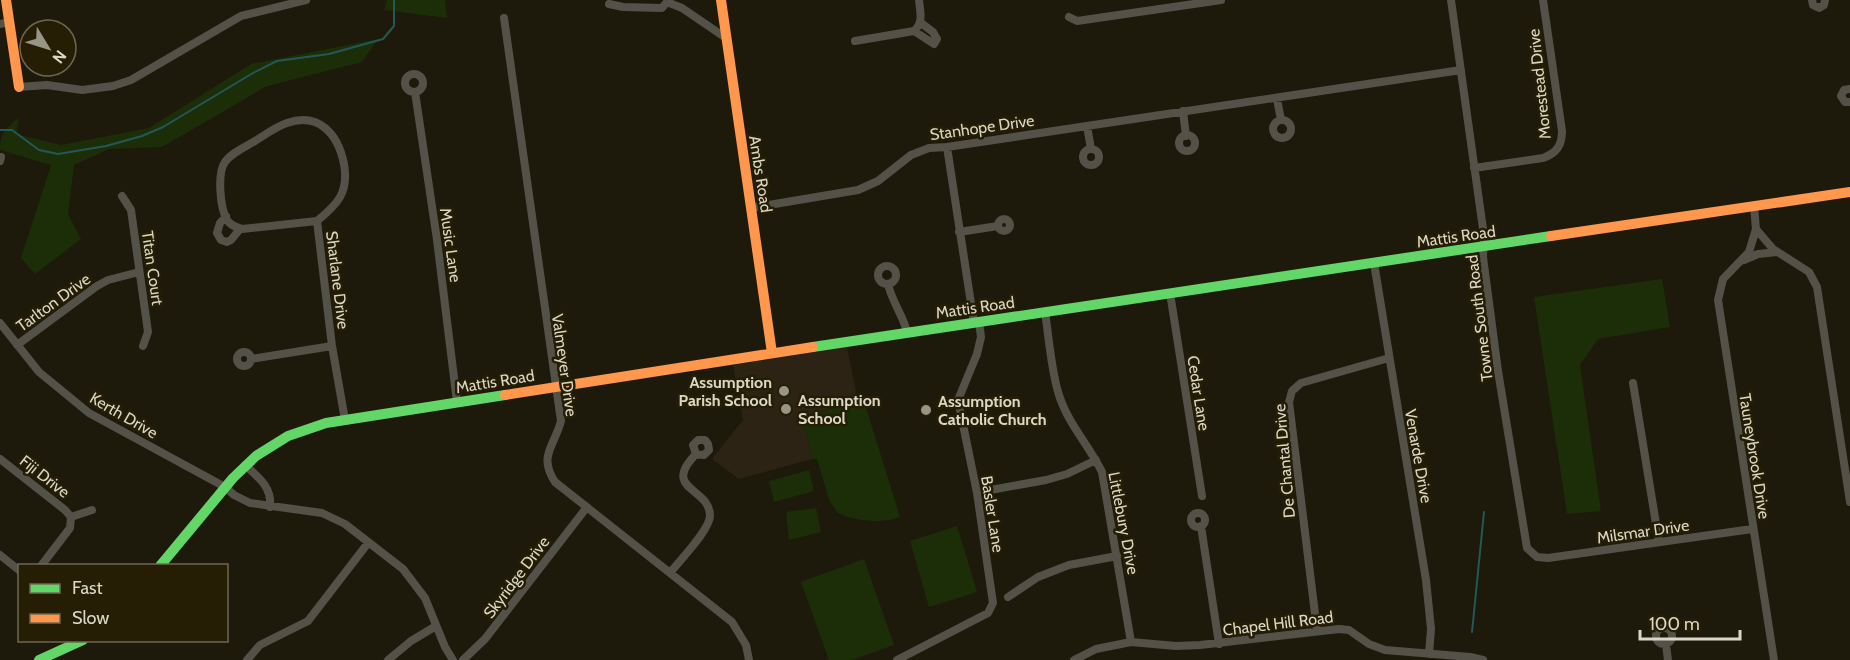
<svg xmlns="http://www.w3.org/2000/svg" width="1850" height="660" font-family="Cabin,sans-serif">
  <rect width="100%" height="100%" fill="#1d1a0c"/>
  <path fill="#2d2314" d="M847,347L858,402L802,416L812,459L739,479L712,459L743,420L733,365Z"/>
  <path fill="#1b2e08" d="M387,0H445L447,18L384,10Z
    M378,39L362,62L267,86L162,147L109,149L74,165L68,214L81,239L35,274L21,258L51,165L0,150C0,132 7,128 19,117L16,134L61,145L149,128L251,64Z
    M1662,279L1670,327L1598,339L1580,365L1601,511L1567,514L1534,297Z
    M864,401L900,517C882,524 855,521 838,513L829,500L817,459H812L802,416Z
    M809,470L814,491L774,502L769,481Z
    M816,508L821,532L789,540L786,512Z
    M957,526L977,592L929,607L910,541Z
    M864,559L894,645L852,660H829L801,582Z"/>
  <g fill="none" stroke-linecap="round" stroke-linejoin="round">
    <path stroke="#235758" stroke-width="2" d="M0,130H12L39,150L58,154L106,146L142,136L163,127L253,73L277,61L329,54L383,39L394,26V0
      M1472,632L1484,512"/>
    <path stroke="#545148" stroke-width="8" d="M1451,0L1484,236L1483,257L1498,371L1527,548L1537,557L1548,558L1752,529
      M1812,0L1813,5L1819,8L1824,5L1825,0
      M609,4L623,7L662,8L667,2L682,8L726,38
      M1069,17L1077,21L1221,0
      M504,18L561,421C554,447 538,456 555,482L732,622L746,645L749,660
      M0,24L9,22
      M914,31L934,44L937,39L933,32L921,23
      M855,41L914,31C924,22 920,12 919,0
      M405 83a9 9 0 1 1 18 0a9 9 0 1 1-18 0Z
      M19,87L47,85L82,90L113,86L131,80L241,16L306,0
      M1850,89L1844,90L1841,96L1845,102H1850
      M415,92L437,240L457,402
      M1277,99L1281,120
      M1183,111L1186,136
      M1273 129a9 9 0 1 1 18 0a9 9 0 1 1-18 0Z
      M1087,126L1091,149
      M1179 143a8 8 0 1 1 16 0a8 8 0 1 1-16 0Z
      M947,147L974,323
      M1083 157a8 8 0 1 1 16 0a8 8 0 1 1-16 0Z
      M0,161L1,157
      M1474,168L1543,158C1557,153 1562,145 1562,131L1543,0
      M122,196L131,210L148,332L143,346
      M1754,206L1756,229L1749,252L1723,279L1718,300L1774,660
      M751,208L858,190L878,181L911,155L929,148L947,147L1461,70
      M226,216L220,223L217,233L221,240L227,242L231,240L240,229
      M998 225a6 6 0 1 1 12 0a6 6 0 1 1-12 0Z
      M317,221L242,229C236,227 231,226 227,220C220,208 217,173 225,162C231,153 245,147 255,141C265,135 275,127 287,123C319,112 338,134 344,164C349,192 338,204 317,221L332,346L345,420
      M1756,229L1773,249L1809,272L1817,287L1850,502
      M959,232L998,226
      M1744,260L1758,254L1777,252
      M1374,263L1426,580L1431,629L1429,654
      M878 275a9 9 0 1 1 18 0a9 9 0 1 1-18 0Z
      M888,284C892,302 903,315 907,332
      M1170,293L1202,496
      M1045,312C1049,338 1051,370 1059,395C1068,424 1089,445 1102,472L1131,642
      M0,323L39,372L89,413L225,487L234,495L250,503L322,513L345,524L403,569L425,598L445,647L453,660
      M17,345L97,286L108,280L139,272
      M237 359a7 7 0 1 1 14 0a7 7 0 1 1-14 0Z
      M251,359L332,346
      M1633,383L1659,542
      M0,459L65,510L71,517L70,528L41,566
      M245,465C259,478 272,487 270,507
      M985,491L1046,480L1067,474L1096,460
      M1191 520a7 7 0 1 1 14 0a7 7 0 1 1-14 0Z
      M71,517L92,510
      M1201,526L1219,644
      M0,555L20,571
      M670,573C679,561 711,529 710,515C709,487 661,490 696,454L704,455L709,450L708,444L705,440H698L693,445L696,454
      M1008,597L1038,577L1069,565L1117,556
      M1656 636a8 8 0 1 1 16 0a8 8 0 1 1-16 0Z
      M1317,630L1289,402L1292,391L1301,383L1389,358
      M1666,645L1668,660
      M247,660L260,645L308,621L368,543
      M388,660L411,641L436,626
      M463,660L485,639L587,507
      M897,660L988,613L993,603L977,493L958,400L977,354L981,337L979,322
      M1074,660L1096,649L1131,642L1176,646L1200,645L1339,629L1349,630L1369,644L1385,650L1470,657L1483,660"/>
    <path stroke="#63d668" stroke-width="10" d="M813,347L1551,236
      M160,566L233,478L256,456L288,436L326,423L505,395
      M39,660L83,640"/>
    <path stroke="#ff974d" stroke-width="10" d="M6,0L19,87
      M721,0L772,353
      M1551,236L1850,192
      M505,395L813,347"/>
  </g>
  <g fill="#989586" stroke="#251e04" stroke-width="2">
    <circle cx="784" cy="391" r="6"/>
    <circle cx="786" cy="409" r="6"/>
    <circle cx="926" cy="410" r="6"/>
  </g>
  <g text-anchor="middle" stroke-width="5" stroke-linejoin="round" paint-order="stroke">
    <g font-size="16" fill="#dbd7c7" stroke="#251e04">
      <text transform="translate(1539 84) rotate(-96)" y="6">Morestead Drive</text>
      <text transform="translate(982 127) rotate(-8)" y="6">Stanhope Drive</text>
      <text transform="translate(761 174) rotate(81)" y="6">Ambs Road</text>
      <text transform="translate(1456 236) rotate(-8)" y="6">Mattis Road</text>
      <text transform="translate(451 245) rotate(82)" y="6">Music Lane</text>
      <text transform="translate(153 268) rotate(82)" y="6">Titan Court</text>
      <text transform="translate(338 280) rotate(83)" y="6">Sharlane Drive</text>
      <text transform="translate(53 302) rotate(-36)" y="6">Tarlton Drive</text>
      <text transform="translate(975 307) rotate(-8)" y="6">Mattis Road</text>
      <text transform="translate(1479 318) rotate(-97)" y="6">Towne South Road</text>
      <text transform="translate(565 365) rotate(82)" y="6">Valmeyer Drive</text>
      <text transform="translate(495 381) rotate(-9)" y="6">Mattis Road</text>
      <text transform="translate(1199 393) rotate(81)" y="6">Cedar Lane</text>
      <text transform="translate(124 415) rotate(30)" y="6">Kerth Drive</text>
      <text transform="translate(1419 456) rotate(80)" y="6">Venarde Drive</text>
      <text transform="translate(1755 456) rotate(81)" y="6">Tauneybrook Drive</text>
      <text transform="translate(1284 461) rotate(-95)" y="6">De Chantal Drive</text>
      <text transform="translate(45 476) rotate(38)" y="6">Fiji Drive</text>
      <text transform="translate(993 514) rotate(81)" y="6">Basler Lane</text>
      <text transform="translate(1124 523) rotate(79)" y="6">Littlebury Drive</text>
      <text transform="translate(1643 531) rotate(-8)" y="6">Milsmar Drive</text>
      <text transform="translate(516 577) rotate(-53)" y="6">Skyridge Drive</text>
      <text transform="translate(1278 623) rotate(-7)" y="6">Chapel Hill Road</text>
    </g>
    <g font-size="16" font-weight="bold" fill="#dbd7c7" stroke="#251e04" text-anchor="start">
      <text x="772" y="388" text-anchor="end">Assumption<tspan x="772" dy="18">Parish School</tspan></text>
      <text x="798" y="406">Assumption<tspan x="798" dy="18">School</tspan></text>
      <text x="938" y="407">Assumption<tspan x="938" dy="18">Catholic Church</tspan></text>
    </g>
  </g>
  <rect x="18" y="564" width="210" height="78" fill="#251e04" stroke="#6e6852" stroke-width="1.5"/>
  <rect x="30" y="584" width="30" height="9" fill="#63d668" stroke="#6e6852" stroke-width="1.5"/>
  <text x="72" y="594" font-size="18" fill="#dbd7c7">Fast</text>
  <rect x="30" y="614" width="30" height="9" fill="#ff974d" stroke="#6e6852" stroke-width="1.5"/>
  <text x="72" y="624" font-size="18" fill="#dbd7c7">Slow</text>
  <g transform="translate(48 48) rotate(128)"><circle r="28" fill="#251e04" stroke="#6e6852" stroke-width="1.5"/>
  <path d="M0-4.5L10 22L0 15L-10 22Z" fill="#989586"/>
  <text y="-9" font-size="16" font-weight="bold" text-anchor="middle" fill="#dbd7c7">N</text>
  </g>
  <path d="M1640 630v9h100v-9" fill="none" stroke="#dbd7c7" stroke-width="3"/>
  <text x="1649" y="630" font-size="18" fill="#dbd7c7" stroke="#251e04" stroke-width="4.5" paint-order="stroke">100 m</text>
</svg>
